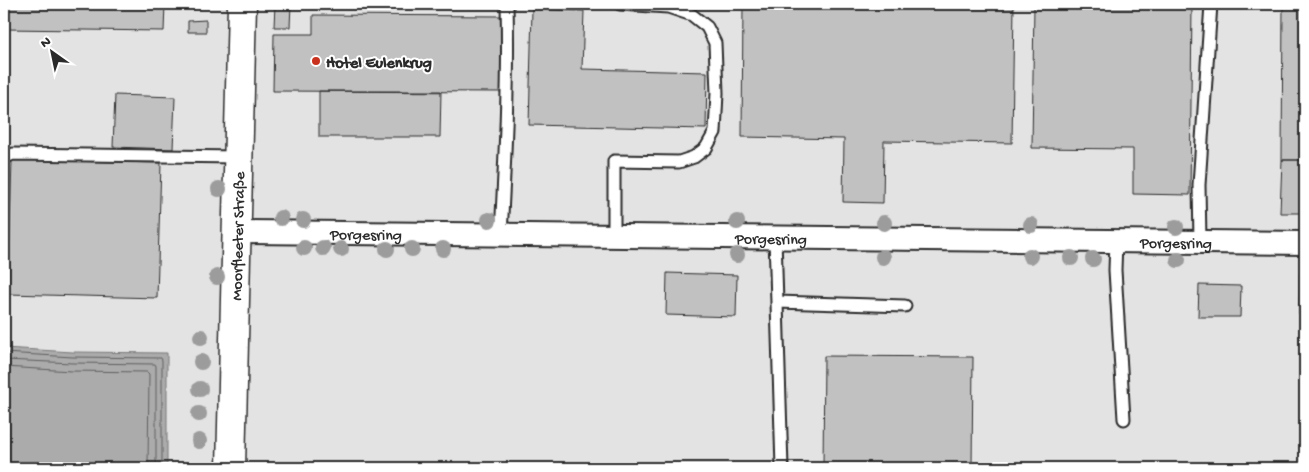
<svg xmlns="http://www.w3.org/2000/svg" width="1309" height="472" font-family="'Gochi Hand',sans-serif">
  <rect width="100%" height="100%" fill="#f2f2f2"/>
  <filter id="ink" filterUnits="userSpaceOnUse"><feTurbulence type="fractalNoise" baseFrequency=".02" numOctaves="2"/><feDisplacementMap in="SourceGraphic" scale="10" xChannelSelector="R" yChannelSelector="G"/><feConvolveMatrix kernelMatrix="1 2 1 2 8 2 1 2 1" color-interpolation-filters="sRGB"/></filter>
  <g filter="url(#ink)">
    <path fill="#e3e3e3" d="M4,4H1305V468H167V353L73,352L4,348Z"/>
    <path fill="#ababab" stroke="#787878" d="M4,348L73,352L167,353V468H4Z"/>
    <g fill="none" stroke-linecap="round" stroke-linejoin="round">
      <path stroke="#5e5e5e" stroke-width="1" d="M4,353L73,357L161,358L162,360V468
        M4,360L73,363L155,364L156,366V468
        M4,367L72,371L147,372L149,374L148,468"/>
    </g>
    <path fill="#c1c1c1" stroke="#2b2b2b" d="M4,4H165L164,31L4,29Z
      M275,4H291L290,27H274Z
      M743,4H1014L1012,143L884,141L883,203L843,202L844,139L742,137Z
      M1034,4H1192L1190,195L1133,194V149L1032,148Z
      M1283,4H1305V160H1282Z
      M532,9L584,11L582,69L707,72L706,129L529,125Z
      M313,15L502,16L501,92L273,91L274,34H313Z
      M206,20V32H188V21Z
      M319,91H441L440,137H319Z
      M115,95L175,97L173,149L113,147Z
      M12,160L161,163L157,298L8,294Z
      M1282,160H1305V213H1280Z
      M667,273L737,275L736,317L666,315Z
      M1300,273H1305V314H1299Z
      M1199,285L1241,286L1240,317H1198Z
      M824,356L973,357L972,468H823Z"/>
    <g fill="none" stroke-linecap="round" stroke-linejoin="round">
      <g stroke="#2b2b2b" stroke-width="15">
        <path id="lane" d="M4,158L13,154L238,157
          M501,235C505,158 509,81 507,4
          M614,236V161L679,162L694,157L706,148L715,132L717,93L715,43L707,27L692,15L668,7L620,4
          M775,237L782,468
          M1116,241L1115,270L1124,419
          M1200,242L1199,185L1211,4
          M777,302L905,306"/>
      </g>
      <g stroke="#2b2b2b" stroke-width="26">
        <g id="street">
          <path id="s1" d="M237,232L1305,243"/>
        </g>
      </g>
      <g stroke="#2b2b2b" stroke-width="31">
        <g id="secondary">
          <path id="s2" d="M231,468L242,4"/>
        </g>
      </g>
      <use href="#lane" stroke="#fff" stroke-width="11"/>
      <use href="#street" stroke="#fff" stroke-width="22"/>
      <use href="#secondary" stroke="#fff" stroke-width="28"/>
    </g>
    <g fill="#9c9c9c">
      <circle cx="219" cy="189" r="8"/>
      <circle cx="281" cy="218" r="8"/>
      <circle cx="303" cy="220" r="8"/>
      <circle cx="489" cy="220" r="8"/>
      <circle cx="737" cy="222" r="8"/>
      <circle cx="884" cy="223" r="8"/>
      <circle cx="1031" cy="225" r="8"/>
      <circle cx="1176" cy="227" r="8"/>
      <circle cx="304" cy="248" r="8"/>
      <circle cx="323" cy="248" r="8"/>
      <circle cx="341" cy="249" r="8"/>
      <circle cx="387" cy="249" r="8"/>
      <circle cx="412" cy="249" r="8"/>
      <circle cx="443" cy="249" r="8"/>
      <circle cx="737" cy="255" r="8"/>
      <circle cx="1030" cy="256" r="8"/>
      <circle cx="883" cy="257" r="8"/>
      <circle cx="1071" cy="258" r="8"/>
      <circle cx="1093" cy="259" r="8"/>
      <circle cx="1178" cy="260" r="8"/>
      <circle cx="217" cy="277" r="8"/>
      <circle cx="201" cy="337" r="8"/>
      <circle cx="201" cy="362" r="8"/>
      <circle cx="200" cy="389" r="8"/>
      <circle cx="199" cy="414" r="8"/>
      <circle cx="199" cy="441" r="8"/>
    </g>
  </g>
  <circle fill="#c8321e" stroke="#fff" stroke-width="2" cx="316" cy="61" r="5"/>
  <g text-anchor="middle" stroke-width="4" stroke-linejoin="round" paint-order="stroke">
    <g font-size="16" font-weight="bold" fill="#2b2b2b" stroke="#fff" text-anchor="start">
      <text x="326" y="67">Hotel Eulenkrug</text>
    </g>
    <g font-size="16" fill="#2b2b2b" stroke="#fff">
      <text dy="6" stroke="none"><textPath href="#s1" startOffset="129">Porgesring</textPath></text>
      <text dy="6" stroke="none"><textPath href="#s2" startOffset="232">Moorfleeter Straße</textPath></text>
      <text dy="6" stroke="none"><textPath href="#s1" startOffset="534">Porgesring</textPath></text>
      <text dy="6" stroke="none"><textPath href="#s1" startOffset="939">Porgesring</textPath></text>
    </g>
  </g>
  <rect width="1309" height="472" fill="none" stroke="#fff" stroke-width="20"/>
  <rect x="10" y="10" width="1289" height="452" fill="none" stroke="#2b2b2b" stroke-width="2" filter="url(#ink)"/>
  <g transform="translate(52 52) rotate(327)" stroke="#ffffff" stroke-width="4" paint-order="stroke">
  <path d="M0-4L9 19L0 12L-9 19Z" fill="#2b2b2b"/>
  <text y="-8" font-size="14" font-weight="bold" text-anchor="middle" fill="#2b2b2b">N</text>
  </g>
</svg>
